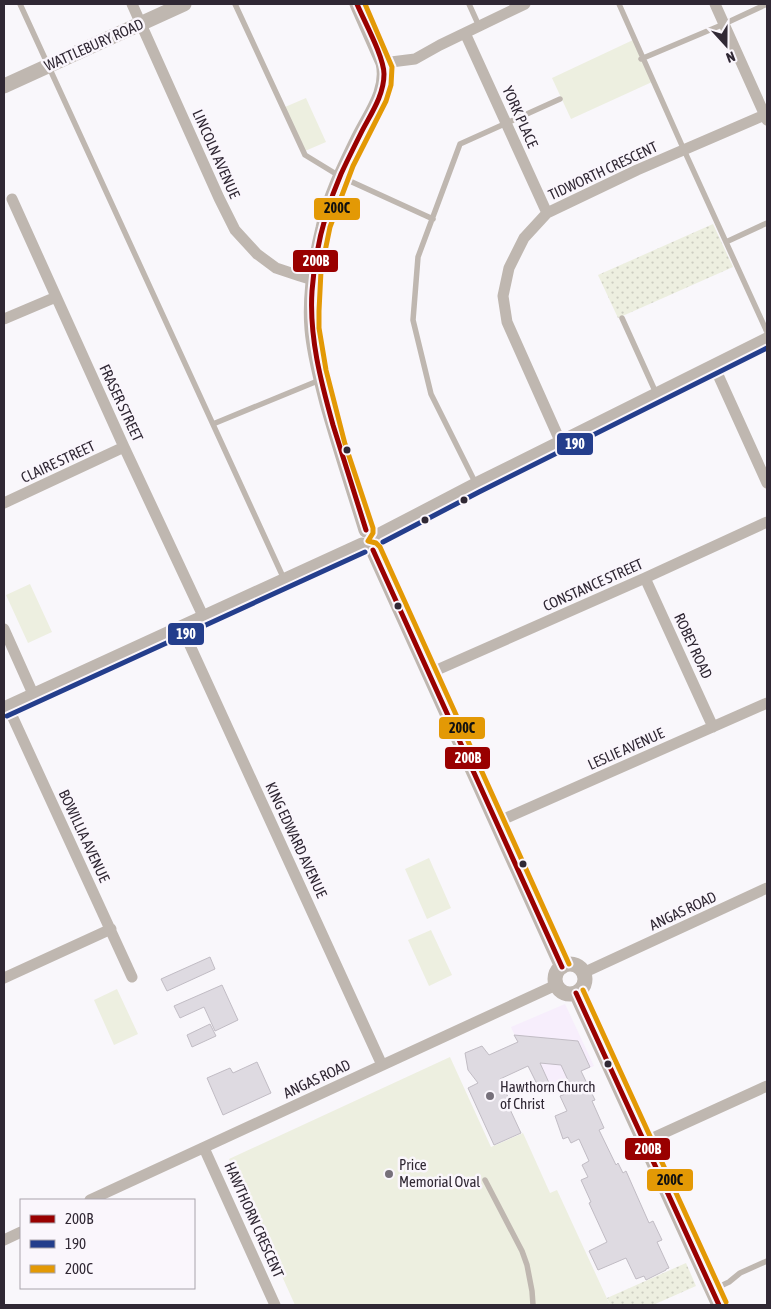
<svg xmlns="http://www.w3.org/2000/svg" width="771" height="1309" font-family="'Asap Condensed',sans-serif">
  <defs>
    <pattern id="park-dots" width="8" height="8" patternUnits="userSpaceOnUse" patternTransform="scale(1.25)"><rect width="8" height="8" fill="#edefe0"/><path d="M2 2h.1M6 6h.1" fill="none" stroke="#cccdc1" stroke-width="1.8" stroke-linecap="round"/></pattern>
  </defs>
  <rect width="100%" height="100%" fill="#f9f7fb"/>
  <path fill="#f7eefc" d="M565,1004L594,1066L539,1090L511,1027Z"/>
  <path fill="#edefe0" d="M633,40L652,82L571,119L552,78Z
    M306,98L326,142L305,151L285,107Z
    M30,584L52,632L28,643L6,595Z
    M429,858L451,908L427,919L405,869Z
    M431,930L452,975L429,986L408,940Z
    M117,989L138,1034L114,1045L94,1000Z
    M450,1057L491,1147L523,1133L550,1193L557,1190L610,1305H295L229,1159Z"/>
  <path fill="url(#park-dots)" d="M713,224L733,267L618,318L598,275Z
    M686,1263L696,1286L653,1305H610L607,1298Z"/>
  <path fill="#dedae1" stroke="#c1bcc4" d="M210,957L215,969L167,991L161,979Z
    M222,985L238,1020L215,1031L204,1007L180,1018L174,1006Z
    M210,1024L216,1036L192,1047L187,1035Z
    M514,1035L578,1041L590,1067L581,1071L595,1100L592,1101L604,1128L599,1130L616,1165L618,1163L623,1173L626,1171L649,1223L653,1221L662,1240L657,1242L669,1268L666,1269V1270L646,1280L644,1276L636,1279L626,1258L598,1270L589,1251L607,1242L589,1203L591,1202L581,1180L588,1177L582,1165L589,1161L579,1139L571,1143L568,1137L563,1139L555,1116L567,1111L560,1096L573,1091L561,1065L540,1063L550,1085L540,1090L528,1066L500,1079L511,1104L508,1105L521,1133L494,1145L468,1088L478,1083L468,1070L465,1053L482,1046L489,1055L518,1042Z
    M257,1062L271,1093L223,1115L207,1078L230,1068L233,1073Z"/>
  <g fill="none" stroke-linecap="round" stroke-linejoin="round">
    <path stroke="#bfb7b0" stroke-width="5.5" d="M20,4L284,579
      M235,4L305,155L341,177L433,219
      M469,4L479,26
      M619,4L684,150L767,332
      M641,59L724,24L767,4
      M726,242L767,223
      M622,318L656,393
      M213,424L320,380
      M476,484L431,394L413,320L418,257L460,144L560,99
      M485,1180L522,1251L527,1265L532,1291L533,1305
      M712,1290L729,1282L740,1273L767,1261"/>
    <path stroke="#bfb7b0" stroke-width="11" d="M132,4L219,198L235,230L257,254L276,268L300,276L313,280
      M715,4L767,120
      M465,33L547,213
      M383,63L415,59L440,45L525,4
      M12,199L124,447L204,618
      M4,319L56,297
      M714,366L767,483
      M561,443L507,322L503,296L509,268L524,238L547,213L637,170L767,114
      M4,503L124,447
      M645,578L713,727
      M182,628L382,1065
      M4,629L34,696
      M430,673L645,578L767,522
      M8,707L132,977
      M497,822L767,703
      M583,973L767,888
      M4,978L111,929
      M644,1142L767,1086
      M204,1148L275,1305
      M90,1200L556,985
      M4,1240L21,1232"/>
    <path stroke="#bfb7b0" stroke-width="15" d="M357,4L383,63C390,92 367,118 356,143C343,170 329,199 323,228C315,261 309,295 312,329C314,354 321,379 327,403C339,446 353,488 366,530
      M4,86L184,4
      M380,535L476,485L767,340
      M373,550L562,967
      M4,709L362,545
      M555 979a15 15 0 1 1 30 0a15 15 0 1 1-30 0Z
      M576,993L719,1305"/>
    <g stroke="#faf6fc" stroke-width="9">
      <path id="bus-1" d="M357,4C364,21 384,57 384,74C384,96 370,115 361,133C354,147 347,161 341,174C325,211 315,251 312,291C309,337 321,382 333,425C344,460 355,495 366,530
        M373,550L562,967
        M576,993L719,1305"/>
    </g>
    <g stroke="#faf6fc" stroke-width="9">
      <path id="bus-2" d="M383,542L479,492L767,348
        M7,716L365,552"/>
    </g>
    <g stroke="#faf6fc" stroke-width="9">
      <path id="bus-3" d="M365,4L392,67L391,85L386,101L353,166L330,227L321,271L319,311V328L326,370L345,444L373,528V533L368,541L376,543L380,547L569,964
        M583,990L726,1302"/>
    </g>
    <use href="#bus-1" stroke="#900" stroke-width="5"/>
    <use href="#bus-2" stroke="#243e8c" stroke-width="5"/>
    <use href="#bus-3" stroke="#e39905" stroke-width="5"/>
  </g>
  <g fill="#302834" stroke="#faf6fc" stroke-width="2">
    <circle cx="347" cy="450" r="4.5"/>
    <circle cx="464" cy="500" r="4.5"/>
    <circle cx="425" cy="520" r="4.5"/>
    <circle cx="398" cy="606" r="4.5"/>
    <circle cx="523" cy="864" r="4.5"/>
    <circle cx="608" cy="1064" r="4.5"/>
  </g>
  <g fill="#76707a" stroke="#faf6fc" stroke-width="2">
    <circle cx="490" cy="1096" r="5"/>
    <circle cx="389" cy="1174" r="5"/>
  </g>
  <g text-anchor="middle" stroke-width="5" stroke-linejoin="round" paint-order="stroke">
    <g font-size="15" fill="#302834" stroke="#faf6fc">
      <text transform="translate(94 45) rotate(-24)" y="5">WATTLEBURY ROAD</text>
      <text transform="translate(520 117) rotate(66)" y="5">YORK PLACE</text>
      <text transform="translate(216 154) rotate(66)" y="5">LINCOLN AVENUE</text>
      <text transform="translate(603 171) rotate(-25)" y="5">TIDWORTH CRESCENT</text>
      <text transform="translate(121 403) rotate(65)" y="5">FRASER STREET</text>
      <text transform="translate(58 462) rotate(-25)" y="5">CLAIRE STREET</text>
      <text transform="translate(593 585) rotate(-24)" y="5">CONSTANCE STREET</text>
      <text transform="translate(693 646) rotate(65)" y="5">ROBEY ROAD</text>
      <text transform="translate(626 749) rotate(-24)" y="5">LESLIE AVENUE</text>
      <text transform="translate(84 836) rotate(65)" y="5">BOWILLIA AVENUE</text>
      <text transform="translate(296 840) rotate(65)" y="5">KING EDWARD AVENUE</text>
      <text transform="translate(683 911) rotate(-25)" y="5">ANGAS ROAD</text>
      <text transform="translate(317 1079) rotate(-25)" y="5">ANGAS ROAD</text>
      <text transform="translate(254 1220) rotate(66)" y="5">HAWTHORN CRESCENT</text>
    </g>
    <g font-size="15" fill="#302834" stroke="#faf6fc" text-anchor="start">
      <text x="500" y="1092">Hawthorn Church<tspan x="500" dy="17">of Christ</tspan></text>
      <text x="399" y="1170">Price<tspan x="399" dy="17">Memorial Oval</tspan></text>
    </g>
  </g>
  <g stroke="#faf6fc" stroke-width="2">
    <rect x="313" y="197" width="48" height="24" rx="5" fill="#e39905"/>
    <rect x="292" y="249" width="47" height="24" rx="5" fill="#900"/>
    <rect x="556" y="432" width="38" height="24" rx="5" fill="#243e8c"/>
    <rect x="167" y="622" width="38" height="24" rx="5" fill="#243e8c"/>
    <rect x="438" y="716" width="48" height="24" rx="5" fill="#e39905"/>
    <rect x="444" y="746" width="47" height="24" rx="5" fill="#900"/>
    <rect x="624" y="1137" width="47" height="24" rx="5" fill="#900"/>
    <rect x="646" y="1168" width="48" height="24" rx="5" fill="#e39905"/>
  </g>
  <g font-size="14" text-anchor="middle" font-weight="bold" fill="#fff">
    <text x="316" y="266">200B</text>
    <text x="575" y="449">190</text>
    <text x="186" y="639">190</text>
    <text x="468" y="763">200B</text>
    <text x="648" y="1154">200B</text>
  </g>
  <g font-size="14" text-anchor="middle" font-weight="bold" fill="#111">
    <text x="337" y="213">200C</text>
    <text x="462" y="733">200C</text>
    <text x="670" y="1185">200C</text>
  </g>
  <rect width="771" height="1309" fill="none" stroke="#302834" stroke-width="10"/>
  <rect x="20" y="1199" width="175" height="90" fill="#faf6fc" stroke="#a9a4ac"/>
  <rect x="30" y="1215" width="25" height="8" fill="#990000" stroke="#a9a4ac"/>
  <text x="65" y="1224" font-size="15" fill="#302834">200B</text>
  <rect x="30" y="1240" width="25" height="8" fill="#243e8c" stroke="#a9a4ac"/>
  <text x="65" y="1249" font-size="15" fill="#302834">190</text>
  <rect x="30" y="1265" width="25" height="8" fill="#e39905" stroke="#a9a4ac"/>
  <text x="65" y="1274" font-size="15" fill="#302834">200C</text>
  <g transform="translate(726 45) rotate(159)" stroke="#faf6fc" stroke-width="4" paint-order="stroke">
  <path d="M0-4L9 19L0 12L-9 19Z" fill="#302834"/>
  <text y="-8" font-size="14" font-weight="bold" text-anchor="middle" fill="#302834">N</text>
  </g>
</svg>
